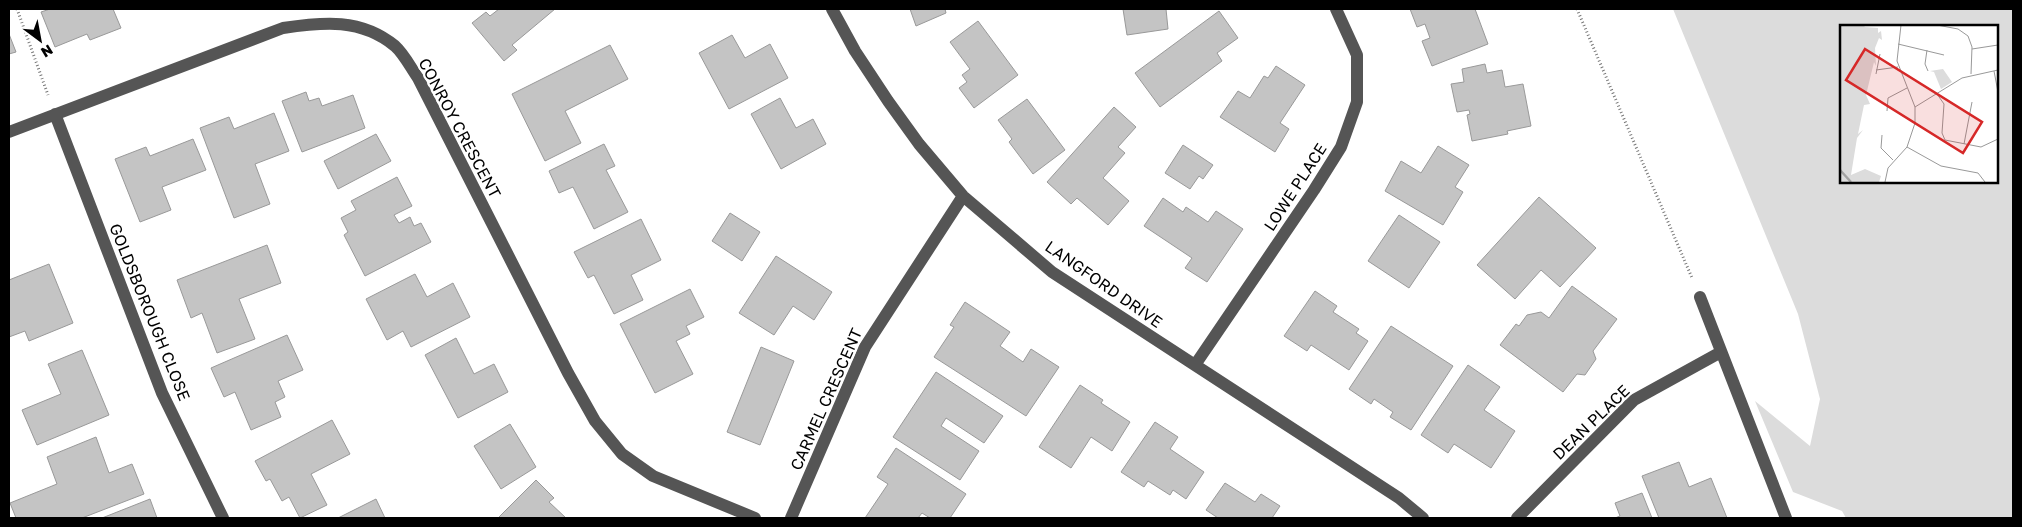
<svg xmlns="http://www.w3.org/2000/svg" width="2022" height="527" font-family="'Golos Text',sans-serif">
  <rect width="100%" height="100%" fill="#fff"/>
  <path fill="#dcdcdc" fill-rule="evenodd" d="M1673,9H2013V518H1846L1842,511L1793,492L1755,401L1810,446L1820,399L1798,314ZM1841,26H1996V181H1841Z"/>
  <path fill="#c4c4c4" stroke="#999" d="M50,9H113L121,28L90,40L87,34L55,47L41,12Z
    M499,9H555L512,45L517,50L504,61L472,23L486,12L490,16Z
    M910,9H945L946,13L916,26Z
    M1123,9H1166L1168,29L1127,35Z
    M1410,9H1475L1488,44L1432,66L1422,41L1430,38L1425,24L1417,27Z
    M1219,11L1238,38L1217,53L1222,61L1160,107L1135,73Z
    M978,21L1018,75L974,108L959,88L967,82L962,75L970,69L950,42Z
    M9,34L16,52L9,54Z
    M732,35L745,58L770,44L788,78L729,109L699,53Z
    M610,45L628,79L565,111L581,143L545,161L512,94Z
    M1485,64L1487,73L1502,70L1505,87L1523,84L1531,126L1507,131L1508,134L1472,141L1467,115L1470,114L1469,110L1457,112L1451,84L1464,82L1462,69Z
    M1276,66L1305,85L1280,123L1289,129L1275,152L1220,117L1238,91L1250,98L1264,76L1268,78Z
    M306,92L309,101L319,98L322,106L353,95L365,128L302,152L282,101Z
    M780,98L796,128L813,119L826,144L781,169L751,114Z
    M1027,99L1065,150L1033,174L1009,142L1012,139L998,120Z
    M1114,107L1136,127L1118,147L1125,153L1103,178L1129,201L1108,225L1077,198L1071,204L1047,182Z
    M274,113L289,151L255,164L270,204L234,218L200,128L229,117L234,129Z
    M376,134L391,161L338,189L324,161Z
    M193,139L206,170L162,187L171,210L140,222L115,159L146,147L150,156Z
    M604,144L615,166L606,170L628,212L594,229L573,187L559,193L549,171Z
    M1183,145L1213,165L1203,179L1199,176L1190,189L1165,173Z
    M1438,146L1469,165L1455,187L1463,192L1443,225L1385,191L1401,161L1421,173Z
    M397,177L412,206L394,215L399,223L410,217L414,226L421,223L431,242L365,276L344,235L348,232L341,218L356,210L351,201Z
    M1539,197L1596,248L1560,287L1541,270L1515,299L1477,265Z
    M1163,198L1183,212L1186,207L1208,222L1216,211L1243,229L1207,282L1185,268L1192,258L1144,226Z
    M730,213L760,232L742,261L712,241Z
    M1399,215L1440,242L1409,288L1368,261Z
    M641,219L661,260L631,275L643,300L614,314L594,275L588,278L574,252Z
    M267,245L281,283L239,299L255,339L217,353L202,313L191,318L177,280Z
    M776,256L832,292L814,320L793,306L774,335L739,313Z
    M49,264L73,323L29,341L25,331L9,337V280Z
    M415,274L427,297L453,283L470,317L411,347L403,331L387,340L366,299Z
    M1572,286L1617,319L1593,351L1596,359L1585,375L1577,374L1563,392L1500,345L1516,324L1519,326L1527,315L1541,312L1549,318Z
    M690,289L704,317L686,326L690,334L676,341L693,374L655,393L620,324Z
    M1315,291L1337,306L1333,312L1359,329L1356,333L1368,341L1349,370L1311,345L1307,351L1284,336Z
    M965,302L1010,332L1000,346L1023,362L1031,349L1059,367L1026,416L934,357L954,327L950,325Z
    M1391,326L1453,366L1411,430L1390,417L1393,412L1374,399L1371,404L1349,389Z
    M287,335L303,370L278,381L285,397L275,402L281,417L251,430L235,392L224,397L211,368Z
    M456,338L474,374L494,364L508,392L458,418L425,355Z
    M761,347L794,361L760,445L727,432Z
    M82,350L109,415L37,445L22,410L61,394L48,364Z
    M1468,365L1500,387L1484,410L1515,431L1491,468L1454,444L1448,453L1421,435Z
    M936,372L1003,416L984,443L946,418L941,426L979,451L960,480L893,437Z
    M1080,385L1103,400L1101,403L1130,422L1112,451L1091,437L1071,468L1039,447Z
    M332,420L350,454L311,474L327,505L300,518L289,497L282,501L270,479L266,481L255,461Z
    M1155,422L1178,437L1170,449L1204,472L1186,499L1173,490L1170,495L1148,481L1144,487L1121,472Z
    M510,424L536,467L501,489L474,446Z
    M96,437L109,473L132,464L144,494L82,518H16L10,503L57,484L47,457Z
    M896,448L966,494L950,518H930L922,513L918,518H865L888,484L877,477Z
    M1679,462L1689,487L1711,478L1727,518H1659L1642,476Z
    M536,480L554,498L549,502L566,518H498Z
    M1225,483L1255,502L1261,494L1280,506L1272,518H1218L1206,510Z
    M1642,493L1652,518H1615L1620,516L1615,503Z
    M150,499L157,518H102Z
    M376,499L385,518H338Z"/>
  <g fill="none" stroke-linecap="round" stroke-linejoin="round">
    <path stroke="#777" stroke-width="3" stroke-dasharray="1 2.5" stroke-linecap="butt" d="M17,9L48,95
      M1577,9L1692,278"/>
    <path stroke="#555" stroke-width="12" d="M832,9L855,51L888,101L919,144L963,196L1052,272L1399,498L1423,518
      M55,114L162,393L223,518
      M9,132L283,28C323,22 361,18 395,46C404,54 411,68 418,78L568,373L595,421L622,454L653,476L755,518
      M1700,297L1786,518
      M1195,365L1314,190L1341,147L1357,102V55L1336,9
      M791,518L865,347L963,196
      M1517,518L1634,400L1721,352"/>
  </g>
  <g text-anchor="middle" stroke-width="4.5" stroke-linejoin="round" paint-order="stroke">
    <g font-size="16" fill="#000" stroke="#fff">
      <text transform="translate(460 128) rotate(62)" y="6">CONROY CRESCENT</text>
      <text transform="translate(1295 187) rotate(-57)" y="6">LOWE PLACE</text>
      <text transform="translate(1104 284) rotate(35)" y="6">LANGFORD DRIVE</text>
      <text transform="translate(150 312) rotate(68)" y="6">GOLDSBOROUGH CLOSE</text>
      <text transform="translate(826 399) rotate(-66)" y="6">CARMEL CRESCENT</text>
      <text transform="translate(1591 422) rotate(-44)" y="6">DEAN PLACE</text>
    </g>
  </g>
  <g transform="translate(1840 25)">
    <rect width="158" height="158" fill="#fff"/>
    <path d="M0,0H26L24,2L38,3V8L41,6L42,15L39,13L35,23L36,41L34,37L26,70L30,79L24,80L18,109L23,105L17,113L11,150L25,144L41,151L39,157H0ZM103,44L112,57L101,64L94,47L90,46Z" fill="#dcdcdc"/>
    <path fill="none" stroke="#a3a3a3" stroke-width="2.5" d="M0,145L11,157"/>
    <path fill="none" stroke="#999" stroke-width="1" d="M97,0L118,4L128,11L132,22L131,49M58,19L104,30M132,24L158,20M87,25L85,39L88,46M36,45L58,42M154,46L158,67M36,49L40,29M97,69L104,79L102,108L105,115L141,122L158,114M75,82L122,53L158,45M47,86L48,73L67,63M42,110L41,123L53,135M124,119L132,77M67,122L101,141L138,148L145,157M45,157L48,143L67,122L75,98V82L57,36L61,0"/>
    <path fill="#d62828" fill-opacity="0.15" stroke="#d62828" stroke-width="2.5" d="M25,24L142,97L123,128L6,55Z"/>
    <rect width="158" height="158" fill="none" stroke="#000" stroke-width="2.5"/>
  </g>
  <rect width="2022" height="527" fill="none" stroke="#000000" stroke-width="20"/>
  <g transform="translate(40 40) rotate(148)" stroke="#ffffff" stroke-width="4" paint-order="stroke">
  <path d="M0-4L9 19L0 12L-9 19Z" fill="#000000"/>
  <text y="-8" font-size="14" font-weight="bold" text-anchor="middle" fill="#000000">N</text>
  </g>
</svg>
